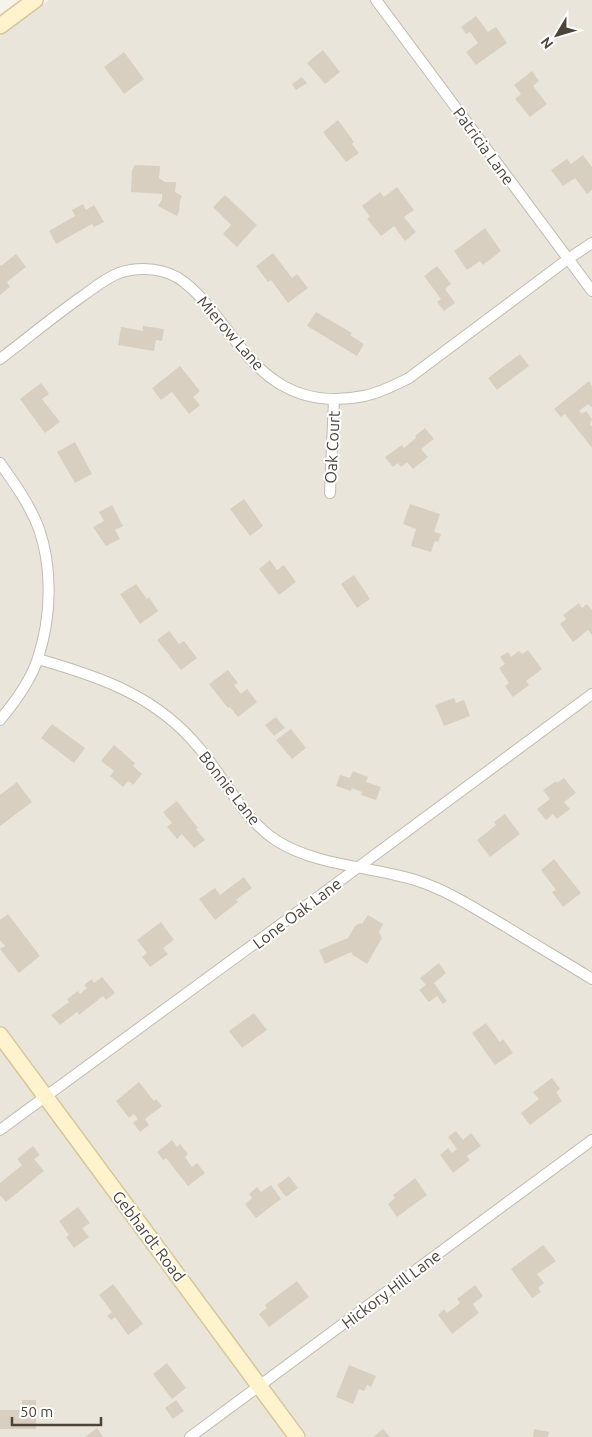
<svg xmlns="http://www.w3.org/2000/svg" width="592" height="1437" font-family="Ubuntu,sans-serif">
  <rect width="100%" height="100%" fill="#f6f3ec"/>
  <path fill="#eae5da" d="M49,0H592V1437H0V36Z"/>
  <path fill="#d8cfc1" d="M476,16L488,32L496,27L507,43L476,65L466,52L478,43L470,32L466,34L461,27Z
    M323,50L340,72L325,84L307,63Z
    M124,52L144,79L124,94L104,67Z
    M532,71L539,81L533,86L547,104L530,117L515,99L521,94L514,85Z
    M302,77L307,83L296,90L292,84Z
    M338,120L354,142L352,144L359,153L346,162L323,132Z
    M583,155L592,167V190L587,194L575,178L563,186L551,170L567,159L571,164Z
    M135,165L160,166L159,178L165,182H176L175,192L182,196L180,201L179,211L177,216L158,206L162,199V194L131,192L132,170Z
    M397,187L414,210L404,217L416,232L405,241L394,226L381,236L367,219L370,217L362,206L380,192L384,197Z
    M225,195L257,225L237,247L223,234L231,225L213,207Z
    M83,204L86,210L94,205L104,222L94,227L92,224L56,244L49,231L75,216L72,210Z
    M485,228L501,251L483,265L480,261L467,270L454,251Z
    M273,253L292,278L297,274L308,288L288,303L271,280L268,282L256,266Z
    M16,254L26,267L7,282L10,287L0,295V264L1,266Z
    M437,266L451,284L445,289L455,303L444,311L437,302L441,299L424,276Z
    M316,312L352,333L350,335L364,344L357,356L307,326Z
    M143,326L164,329L162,341L156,340L154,351L118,345L121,327L143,331Z
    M520,354L529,366L497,390L488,378Z
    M180,366L200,391L193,397L200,405L189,414L172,392L161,400L152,388Z
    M589,381L592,386V406L591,407L588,404L579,411L582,414L586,411L592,419L590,425L592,426V448L565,414L561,417L554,409Z
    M41,383L49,394L42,399L60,422L45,433L20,399Z
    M425,428L434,439L421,449L428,457L413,469L407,462L401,467L398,463L393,467L385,457L402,445L404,448L416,438L415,436Z
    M75,442L92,474L75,483L57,452Z
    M244,499L263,526L250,536L230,509Z
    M410,504L440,514L434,532L441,534L438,542L435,541L431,552L411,546L416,529L403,524Z
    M112,505L123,526L115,530L120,539L106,546L93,527L104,521L99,512Z
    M270,560L277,570L284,565L296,582L279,595L259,569Z
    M354,575L370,599L357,608L341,584Z
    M136,584L147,599L149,597L158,611L140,624L120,594Z
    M579,603L582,608L587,604L592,610V635L588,630L573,642L560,624L566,619L563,615Z
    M169,631L179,644L184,641L197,658L181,670L157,640Z
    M528,650L542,669L526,681L529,685L513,697L505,686L509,683L499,668L505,664L500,657L508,652L511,657L519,651L522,654Z
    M228,670L238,683L234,685L241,694L247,689L257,702L238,717L230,707L228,708L209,684Z
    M454,698L456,703L464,700L470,716L444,726L435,705Z
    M276,717L285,728L274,736L265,725Z
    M52,724L85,748L74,763L41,738Z
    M291,729L306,748L292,759L276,740Z
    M114,745L135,763L133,766L142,774L133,785L128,781L123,787L110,776L114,771L101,761Z
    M353,771L368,777L366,782L381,787L376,800L361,795L362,792L352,788L351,791L336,786L340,775L350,778Z
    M564,778L576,793L564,802L570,809L557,819L553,814L546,820L537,809L550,799L543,790L556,781L557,783Z
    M17,782L32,802L0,826V795Z
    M177,801L198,828L196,829L205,840L194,848L182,834L177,839L167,827L172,823L163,812Z
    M505,814L520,834L490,857L477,840L496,825L494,822Z
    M554,859L581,893L563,907L552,892L556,890L541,870Z
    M244,877L252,888L236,900L238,902L215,920L199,899L215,888L220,895Z
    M8,914L40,956L19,973L0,949L5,946L0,940V920Z
    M368,915L383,924L379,932L382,938L367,964L353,955L351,952L325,964L319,950L348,938L355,926L360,923L362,924Z
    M161,922L174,940L163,948L168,954L150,967L142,957L147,953L137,940Z
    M439,963L446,973L434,983L447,1001L443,1004L437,996L429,1002L419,990L426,985L420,978Z
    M102,977L115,993L106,1000L103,996L79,1015L77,1012L60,1025L51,1015L69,1002L67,999L78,991L80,994L87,988L84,985L92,979L94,983Z
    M254,1013L267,1030L242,1048L229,1031Z
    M486,1023L500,1042L503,1039L513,1053L495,1065L472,1033Z
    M552,1078L560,1089L556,1092L562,1101L530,1125L521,1113L539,1099L533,1092Z
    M139,1082L154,1101L156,1099L162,1106L145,1119L149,1125L140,1132L133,1123L138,1119L134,1114L129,1118L116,1101Z
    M456,1131L463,1140L471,1133L481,1146L467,1156L470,1160L453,1173L440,1155L448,1148L452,1153L457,1149L448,1137Z
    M172,1140L177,1147L180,1144L188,1154L185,1157L192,1167L197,1163L205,1173L188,1186L166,1158L163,1160L157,1152Z
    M33,1146L40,1155L34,1159L44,1171L6,1202L0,1195V1183L22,1165L17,1159Z
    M289,1176L298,1188L286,1197L277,1185Z
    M415,1178L427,1195L397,1217L388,1204L395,1198L393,1195Z
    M271,1185L281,1199L256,1218L245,1204L252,1198L249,1194L257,1187L261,1192Z
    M78,1207L90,1223L82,1228L89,1237L74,1248L66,1237L69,1235L59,1221Z
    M543,1245L556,1261L537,1274L544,1283L538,1288L541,1292L532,1298L511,1269Z
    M297,1281L309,1297L269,1327L259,1314L267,1308L265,1305Z
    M113,1284L143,1324L128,1335L115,1317L111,1320L107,1316L112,1312L99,1295Z
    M475,1285L483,1296L473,1304L479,1313L452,1334L438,1315L444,1309L447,1313L460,1303L457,1299Z
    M167,1363L186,1388L172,1399L153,1374Z
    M349,1365L376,1376L371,1387L367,1385L364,1391L359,1389L353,1404L336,1397Z
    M22,1400H36V1429H0V1410H22Z
    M176,1400L184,1411L173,1419L165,1408Z
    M97,1428L103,1437H85Z
    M383,1429L390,1437H373Z
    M534,1429L549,1432L548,1437H533Z"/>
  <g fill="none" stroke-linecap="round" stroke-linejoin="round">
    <g stroke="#c2bbae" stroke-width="12">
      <path id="street" d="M376,0L592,291
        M0,359C28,338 55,315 84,295C95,287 106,278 119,273C140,266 167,268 184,282C221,311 239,359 280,384C305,399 335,402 364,396C380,393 395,385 409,378L568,259L592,243
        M0,463C15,484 30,505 39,529C53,569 51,618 38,658C31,681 15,702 0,720
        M330,493L334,400
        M38,659C101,677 157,696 200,749C225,779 243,819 277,841C319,867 372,866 418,881C449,891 477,910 505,926C534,944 563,961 592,979
        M0,1130L318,897L592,694
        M190,1437L592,1140"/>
    </g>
    <g stroke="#d6c79b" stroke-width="18">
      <path id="secondary" d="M0,26L35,0
        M0,1035L297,1437"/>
    </g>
    <use href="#street" stroke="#fff" stroke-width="10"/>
    <use href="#secondary" stroke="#fff3cd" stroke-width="15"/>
  </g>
  <g text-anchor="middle" stroke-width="4" stroke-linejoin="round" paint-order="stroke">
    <g font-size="16" fill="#4b4439" stroke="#fff">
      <text transform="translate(484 146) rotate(54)" y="6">Patricia Lane</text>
      <text transform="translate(231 333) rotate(49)" y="6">Mierow Lane</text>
      <text transform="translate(332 447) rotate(-87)" y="6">Oak Court</text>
      <text transform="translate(230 788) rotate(52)" y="6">Bonnie Lane</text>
      <text transform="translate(297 913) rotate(-37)" y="6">Lone Oak Lane</text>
      <text transform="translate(149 1236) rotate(53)" y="6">Gebhardt Road</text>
      <text transform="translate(391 1289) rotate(-37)" y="6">Hickory Hill Lane</text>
    </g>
  </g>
  <g transform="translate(557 35) rotate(232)" stroke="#ffffff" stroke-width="4" paint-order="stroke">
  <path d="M0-4L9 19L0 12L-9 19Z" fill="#4b4439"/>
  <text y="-8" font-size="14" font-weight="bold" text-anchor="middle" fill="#4b4439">N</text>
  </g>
  <path d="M12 1417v8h89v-8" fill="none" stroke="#4b4439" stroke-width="2.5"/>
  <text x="20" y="1417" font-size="15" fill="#4b4439" stroke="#ffffff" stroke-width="4" paint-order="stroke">50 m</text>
</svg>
